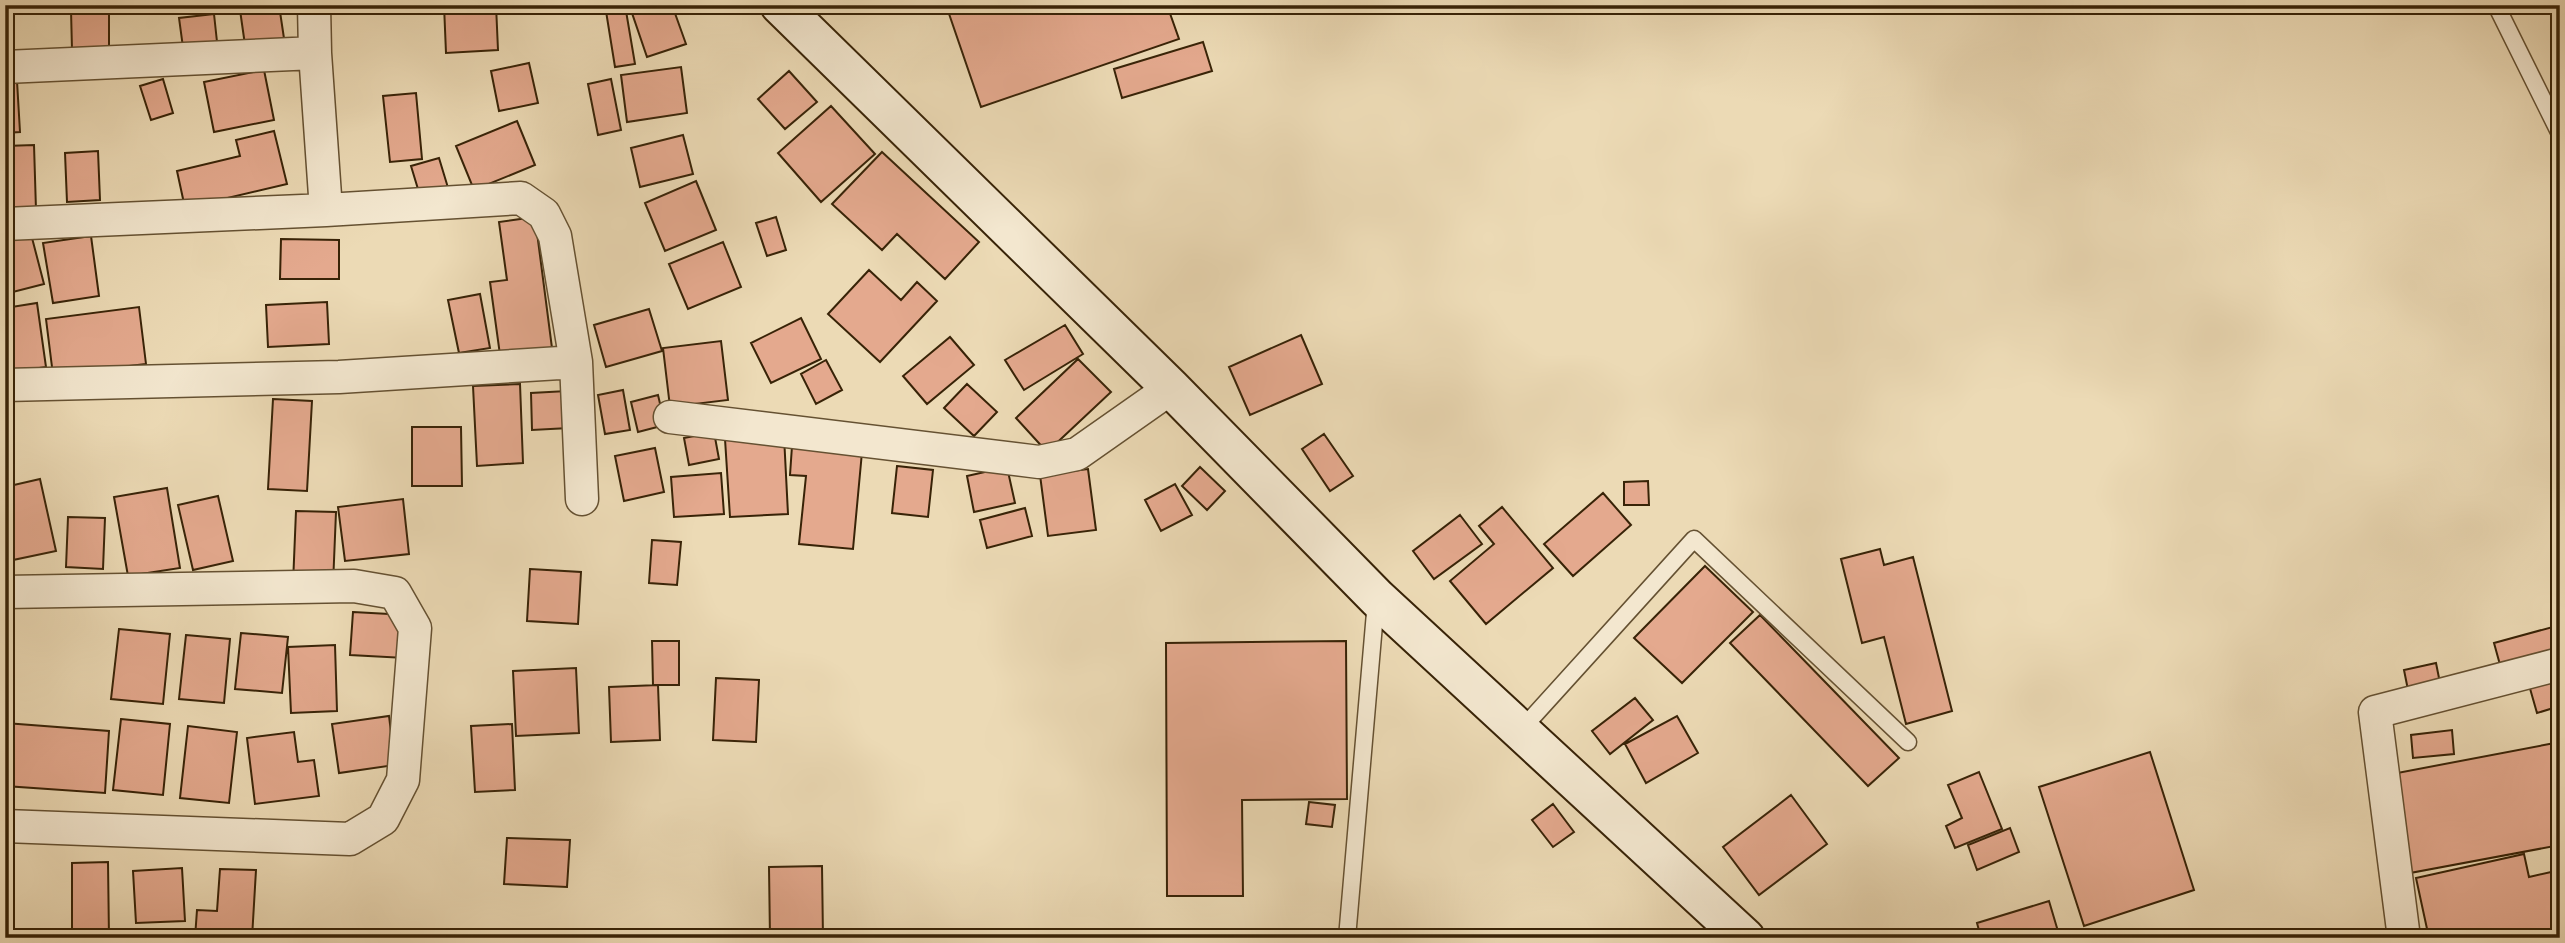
<svg xmlns="http://www.w3.org/2000/svg" width="2565" height="943" font-family="'IM FELL English',serif">
  <rect width="100%" height="100%" fill="#ecdab5"/>
  <filter id="stains"><feTurbulence type="fractalNoise" baseFrequency=".00286" numOctaves="4"/><feColorMatrix values="0 0 0 0 .2 0 0 0 0 .09 0 0 0 0 .02 0 0 0 .5 -.17"/></filter>
  <radialGradient id="worn" r=".72"><stop offset=".6" stop-color="#630" stop-opacity="0"/><stop offset="1" stop-color="#630" stop-opacity=".3"/></radialGradient>
  <path fill="#e4a98e" stroke="#382307" stroke-width="2" d="M5,5L13,35L5,37Z
    M267,5H279L285,45L246,52L240,10Z
    M444,5H496L498,50L446,53Z
    M605,5H625L635,64L615,67Z
    M654,5H672L686,44L647,57L632,13Z
    M946,5H1167L1179,39L981,107Z
    M109,9V49L72,50L71,10Z
    M214,14L218,51L184,55L179,18Z
    M1203,42L1212,71L1122,98L1114,69Z
    M529,63L538,103L499,111L491,71Z
    M681,67L687,113L627,122L621,75Z
    M264,70L274,120L214,132L204,82Z
    M789,71L817,102L785,129L758,99Z
    M163,79L173,113L151,120L140,86Z
    M611,79L621,130L598,135L588,84Z
    M17,81L20,132L5,133V82Z
    M416,93L422,159L390,162L383,96Z
    M831,106L875,154L821,202L778,153Z
    M517,121L535,165L474,190L456,146Z
    M274,131L287,184L185,208L177,171L240,156L236,140Z
    M683,135L693,174L640,187L631,148Z
    M34,145L36,210L5,212V146Z
    M98,151L100,200L67,202L65,153Z
    M882,152L979,242L945,279L897,234L882,250L832,204Z
    M439,158L449,191L421,199L411,166Z
    M696,181L716,230L665,251L645,203Z
    M535,217L552,348L500,355L490,282L507,280L499,222Z
    M776,217L786,250L767,256L756,223Z
    M31,234L44,284L5,294V241Z
    M91,236L99,296L53,303L43,243Z
    M281,239L339,240V279H280Z
    M723,242L741,287L688,309L669,264Z
    M869,270L901,300L917,282L937,301L880,362L828,314Z
    M480,294L490,348L459,353L448,300Z
    M327,302L329,344L268,347L266,305Z
    M37,303L46,367L5,373V308Z
    M139,307L146,364L53,375L46,319Z
    M649,309L662,351L606,367L594,325Z
    M801,318L821,359L771,383L751,343Z
    M1065,325L1083,354L1024,390L1005,360Z
    M1301,335L1322,384L1250,415L1229,367Z
    M950,337L974,365L927,404L903,376Z
    M721,341L728,400L670,407L663,348Z
    M1078,359L1111,392L1047,452L1016,418Z
    M826,360L842,390L816,404L801,374Z
    M520,384L523,463L477,466L473,386Z
    M967,384L997,412L974,436L944,408Z
    M623,390L630,430L605,434L598,395Z
    M567,391L569,428L532,430L531,393Z
    M658,395L665,425L638,432L631,402Z
    M273,399L312,401L307,491L268,489Z
    M412,427H461L462,486H412Z
    M714,432L719,459L689,465L684,438Z
    M1324,434L1353,476L1330,491L1302,449Z
    M784,436L788,514L730,517L725,439Z
    M792,446L862,452L853,549L799,544L806,476L790,475Z
    M655,448L664,492L624,501L615,456Z
    M897,466L933,470L928,517L892,513Z
    M1007,467L1015,503L974,512L967,476Z
    M1200,467L1225,491L1207,510L1182,486Z
    M1088,469L1096,530L1048,536L1040,475Z
    M721,473L724,514L674,517L671,477Z
    M40,479L56,551L13,560L5,524V487Z
    M1648,481L1649,505H1624V482Z
    M1175,484L1192,515L1161,531L1145,500Z
    M167,488L180,568L128,576L114,497Z
    M1603,493L1631,525L1573,576L1544,544Z
    M218,496L233,561L193,570L178,505Z
    M403,499L409,554L345,561L338,507Z
    M1502,507L1553,568L1486,624L1450,581L1494,544L1479,526Z
    M1025,508L1032,536L987,548L980,520Z
    M296,511L336,512L333,585L293,584Z
    M1460,515L1482,544L1434,579L1413,551Z
    M68,517L105,518L103,569L66,567Z
    M652,540L681,542L677,585L649,583Z
    M1880,549L1884,565L1913,557L1952,711L1906,724L1884,637L1862,643L1841,559Z
    M1705,566L1753,612L1682,683L1634,638Z
    M530,569L581,572L578,624L527,621Z
    M353,612L407,615L405,658L350,655Z
    M1760,615L1899,758L1868,786L1730,643Z
    M2560,625V656L2502,672L2494,643Z
    M119,629L170,634L163,704L111,699Z
    M241,633L288,637L282,693L235,689Z
    M186,635L230,639L224,703L179,699Z
    M652,641H679V685H653Z
    M1346,641L1347,799L1242,800L1243,896H1167L1166,643Z
    M335,645L337,711L291,713L288,647Z
    M2436,663L2441,688L2409,695L2404,670Z
    M576,668L579,733L516,736L513,671Z
    M2560,676V706L2537,713L2529,685Z
    M716,678L759,680L756,742L713,740Z
    M658,685L660,740L611,742L609,687Z
    M1635,698L1653,720L1610,754L1592,731Z
    M389,716L395,765L339,773L332,724Z
    M1677,716L1698,753L1646,783L1625,744Z
    M121,719L170,724L163,795L113,790Z
    M5,723L109,731L105,793L5,786Z
    M512,724L515,790L475,792L471,726Z
    M188,726L237,732L229,803L180,798Z
    M2452,730L2454,754L2413,758L2411,735Z
    M294,732L298,762L314,760L319,796L255,804L247,738Z
    M2560,742V845L2410,873L2392,774Z
    M2150,752L2194,890L2084,926L2039,787Z
    M1979,772L2002,829L1955,848L1946,826L1962,818L1948,785Z
    M1791,795L1827,844L1759,895L1723,847Z
    M1309,802L1335,805L1332,827L1306,824Z
    M1553,804L1574,832L1553,847L1532,820Z
    M2010,828L2019,852L1977,870L1968,845Z
    M507,838L570,840L567,887L504,884Z
    M2524,854L2529,877L2560,870V938H2429L2416,878Z
    M108,862L109,938H72V863Z
    M822,866L823,938H770L769,867Z
    M182,868L185,921L136,923L133,871Z
    M220,869L256,870L252,938H195L197,910L217,911Z
    M2049,901L2060,938H1981L1977,923Z
    M399,931L400,938H342V934Z
    M436,931H497V938H436Z
    M565,934L566,938H504Z"/>
  <g fill="none" stroke-linecap="round" stroke-linejoin="round">
    <g stroke="#655132" stroke-width="19">
      <path id="service" d="M2496,5L2560,134
        M1520,731L1694,539L1908,742
        M1347,938L1376,601"/>
    </g>
    <g stroke="#655132" stroke-width="35">
      <path id="minor" d="M315,53L326,210
        M5,67L315,53L314,5
        M5,224L326,210L521,198L544,214L555,236L576,362L582,499
        M5,385L339,377L576,362
        M670,417L1039,462L1077,454L1171,388
        M5,592L354,586L395,593L415,628L403,780L383,819L350,839L5,826
        M2404,938L2375,712L2560,664"/>
    </g>
    <g stroke="#382307" stroke-width="42">
      <path id="secondary" d="M780,5L1171,388L1377,598L1745,938"/>
    </g>
    <use href="#service" stroke="#f3e7cf" stroke-width="16"/>
    <use href="#minor" stroke="#f3e7cf" stroke-width="32"/>
    <use href="#secondary" stroke="#f3e7cf" stroke-width="38"/>
  </g>
  <rect width="2565" height="943" fill="none" stroke="#ecdab5" stroke-width="28"/>
  <rect x="7" y="7" width="2551" height="929" fill="none" stroke="#382307" stroke-width="3.5"/>
  <rect x="14" y="14" width="2537" height="915" fill="none" stroke="#382307" stroke-width="2"/>
  <rect width="100%" height="100%" filter="url(#stains)"/>
  <rect width="100%" height="100%" fill="url(#worn)"/>
</svg>
